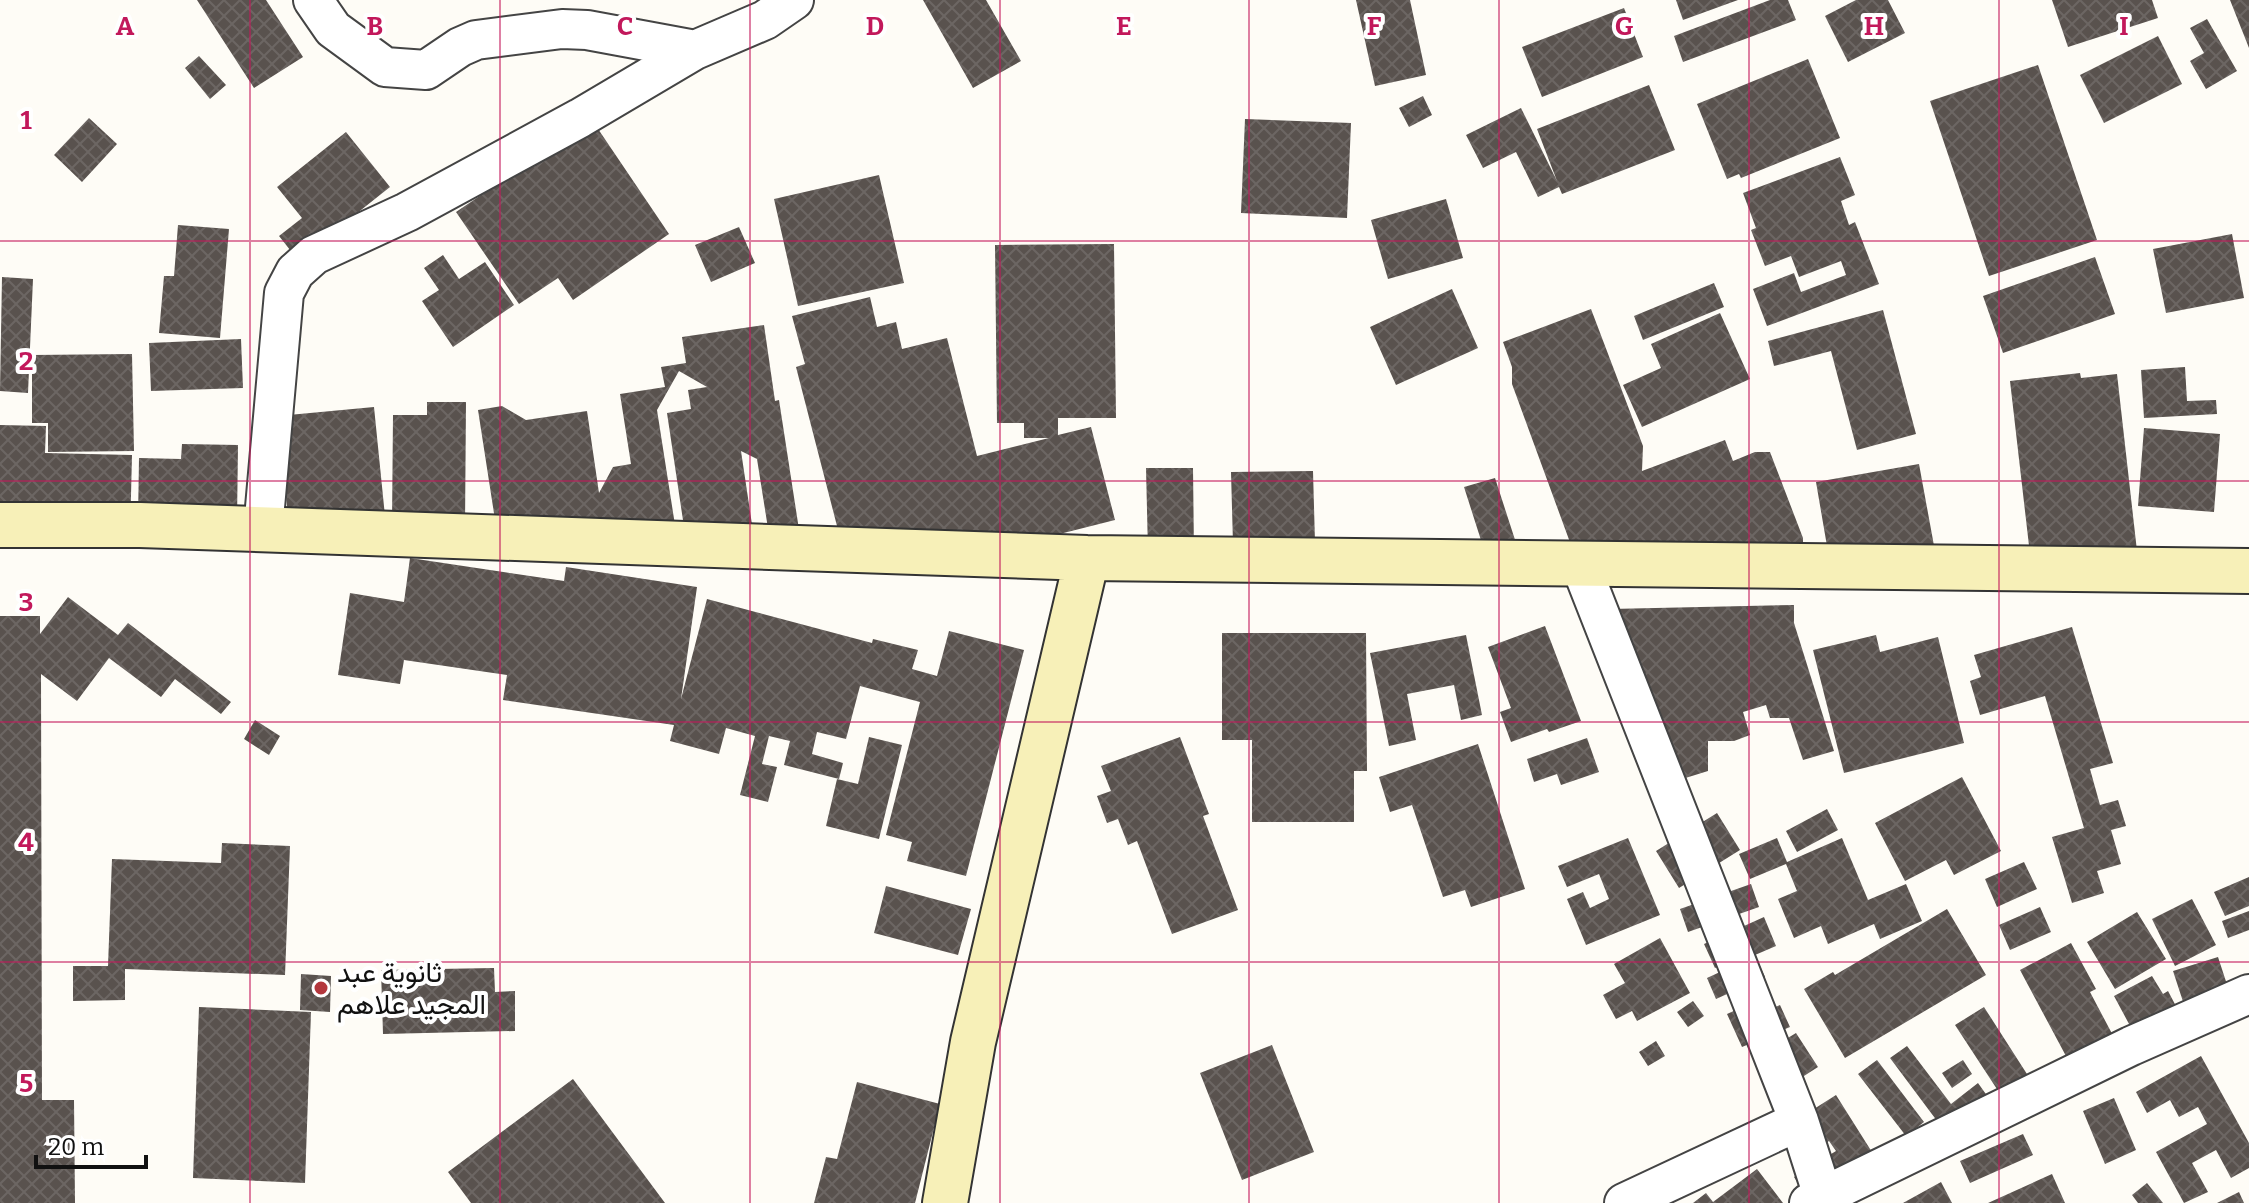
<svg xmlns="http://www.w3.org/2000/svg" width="2249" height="1203" font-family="Bitter,Vazirmatn,serif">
  <defs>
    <pattern id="building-cross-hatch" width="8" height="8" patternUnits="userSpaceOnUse" patternTransform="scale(2)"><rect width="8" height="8" fill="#59524e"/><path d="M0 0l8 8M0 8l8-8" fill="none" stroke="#6c6663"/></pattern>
  </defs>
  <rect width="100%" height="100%" fill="#fefcf6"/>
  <path fill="url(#building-cross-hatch)" d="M197,0H266L303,57L254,88Z
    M923,0H986L1021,61L973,88Z
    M1356,0H1410L1426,75L1375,86Z
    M1676,0H1738L1683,20Z
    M1770,0H1788L1796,20L1683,62L1674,36Z
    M1856,0H1888L1905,33L1848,62L1825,16Z
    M2052,0H2152L2158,18L2068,47Z
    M2230,0H2249V48Z
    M1624,8L1643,57L1542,97L1522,47Z
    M2207,19L2237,71L2206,89L2190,61L2204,53L2190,28Z
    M2158,36L2182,84L2104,123L2080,75Z
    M199,56L226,85L210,99L185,68Z
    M1808,59L1840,138L1741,178L1739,174L1727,179L1697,104Z
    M2038,65L2097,240L1989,276L1930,101Z
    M1649,85L1675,150L1562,194L1559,187L1538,197L1516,152L1483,168L1466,135L1521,108L1557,181L1537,129Z
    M1423,96L1432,115L1409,127L1399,108Z
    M89,118L117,144L82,182L54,155Z
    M1245,119L1351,123L1347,218L1241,213Z
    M592,120L669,234L573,300L558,278L519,304L456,212Z
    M346,132L390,187L298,260L279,236L302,218L277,187Z
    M1840,157L1855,195L1841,201L1849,225L1855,222L1879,284L1767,326L1753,289L1794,273L1801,292L1846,275L1841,261L1799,277L1791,256L1765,266L1751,230L1756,228L1743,193Z
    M879,175L904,283L798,306L774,199Z
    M1446,199L1463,258L1388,279L1371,220Z
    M178,225L229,229L220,338L159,333L164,276H174Z
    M739,227L755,263L711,282L695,245Z
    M2232,234L2244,298L2166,313L2153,249Z
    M1114,244L1116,418H1058V435L1091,427L1115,520L945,563L845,557L796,367L805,364L792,316L870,297L877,327L896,322L902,349L947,338L977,456L1049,438H1024V423H997L995,245Z
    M443,255L459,279L485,262L514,305L453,347L422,301L439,290L424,268Z
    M2095,257L2115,314L2003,353L1983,296Z
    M2,277L33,279L28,393L0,391Z
    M1714,283L1724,307L1643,340L1634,316Z
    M1452,289L1478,348L1396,385L1370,327Z
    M1591,309L1643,446L1642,471L1725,440L1733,461L1755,452H1770L1803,538V559L1575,556L1512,384V367L1503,342Z
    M1883,310L1916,434L1857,450L1831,351L1774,366L1768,341Z
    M1720,313L1750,379L1642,427L1623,385L1661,368L1651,344Z
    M764,325L775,401L779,400L800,536L770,541L757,459L741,451L754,538L687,547L667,413L691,409L688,390L707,387L679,371L657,410L675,525L500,552L478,410L502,406L526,420L587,411L599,493L613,467L631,464L620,394L665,387L661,367L686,363L682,337Z
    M241,339L243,388L151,391L149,343Z
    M132,354L134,451L48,452V423H32V355Z
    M2185,367L2187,401L2216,400L2217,414L2144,418L2141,370Z
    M2080,373L2081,378L2117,374L2137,551L2031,563L2010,381Z
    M427,402H466L465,527L392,524L393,415H427Z
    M374,407L386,526L290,535L278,416Z
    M0,425L46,426L45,453L132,455L130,536L0,533Z
    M2144,428L2220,434L2214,512L2138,506Z
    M182,444L238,445L237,522L138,520L139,458L181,459Z
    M1919,464L1937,562L1833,581L1816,482Z
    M1146,468H1193L1194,552H1148Z
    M1313,471L1315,542L1233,544L1231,472Z
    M1495,478L1518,549L1487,559L1464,487Z
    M410,558L564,581L566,567L697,587L681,699L707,599L872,643L873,639L918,650L912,669L937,676L949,631L1024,650L966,876L907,861L912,842L886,835L920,702L860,686L846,739L817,732L812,754L843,763L839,779L784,765L790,741L769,736L762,764L777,767L768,802L740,795L755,736L726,728L719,754L670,741L674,725L503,700L507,675L404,660L400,684L338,675L350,593L404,602Z
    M68,597L118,635L128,623L231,702L221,714L175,679L161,697L109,658L77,701L41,674L42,1100H74L75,1203H0V616H40V634Z
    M1794,605V623L1834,751L1803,760L1789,718H1770L1766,705L1743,712L1750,735L1734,741H1708V771L1679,780L1610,609Z
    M1545,626L1581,721L1549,732L1547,729L1511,742L1500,712L1511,708L1488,647Z
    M2072,627L2113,763L2090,769L2100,805L2118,800L2126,826L2111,830L2121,864L2097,871L2104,893L2072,903L2052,837L2084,828L2045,696L1980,715L1970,681L1981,677L1974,655Z
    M1222,633H1366L1367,771H1354V822H1252V740H1222Z
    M1466,635L1482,715L1461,720L1454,685L1407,694L1416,740L1389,746L1370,653Z
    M1876,635L1880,652L1938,637L1964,743L1844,773L1813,650Z
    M255,720L280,736L269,755L244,739Z
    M869,737L902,745L879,839L826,826L837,779L858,784Z
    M1180,737L1209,814L1203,816L1238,910L1172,934L1137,841L1128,845L1118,819L1107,823L1097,796L1111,791L1101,766Z
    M1587,738L1599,772L1561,785L1557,774L1534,782L1527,759Z
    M1478,744L1525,889L1471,907L1465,890L1443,897L1412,805L1390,812L1379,777Z
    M1962,777L2001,851L1954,875L1946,860L1905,881L1875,823Z
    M1827,809L1838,830L1797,852L1786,831Z
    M1717,813L1740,850L1679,888L1656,851Z
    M1628,838L1660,915L1586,945L1567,899L1583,892L1590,908L1609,899L1599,874L1567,887L1558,866Z
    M1777,838L1787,862L1842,838L1868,900L1906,884L1922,921L1880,939L1874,924L1828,944L1821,926L1794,938L1778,899L1797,891L1786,864L1750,879L1739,854Z
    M222,843L290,846L285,975L125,969V1000L73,1001V966H108L112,859L221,863Z
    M2024,862L2037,889L1997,907L1985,879Z
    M2249,877V906L2225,916L2214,892Z
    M1751,884L1759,907L1688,932L1680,909Z
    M886,886L971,909L958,955L874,933Z
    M2192,899L2216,945L2175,966L2152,919Z
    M2040,907L2051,932L2010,950L1999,925Z
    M1947,909L1986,975L1845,1058L1804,989L1833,972L1835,975Z
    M2249,911V930L2228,938L2222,921Z
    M2137,912L2166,959L2115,989L2087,942Z
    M1764,917L1776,946L1755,955L1765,977L1716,999L1707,978L1735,965L1732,960L1715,968L1704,944Z
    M1660,938L1690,993L1637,1021L1632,1011L1616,1019L1603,995L1625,983L1614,964Z
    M2071,943L2096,989L2090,992L2127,1062L2082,1086L2020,970Z
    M2218,957L2236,1012L2191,1026L2173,971Z
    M494,968L495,992L515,991V1031L383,1034L381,970Z
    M301,974L331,976L330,1012L300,1010Z
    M2152,976L2163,994L2168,991L2187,1027L2143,1050L2114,996Z
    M1693,1001L1704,1016L1688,1027L1677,1012Z
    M1747,1005L1752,1017L1780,1005L1790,1027L1742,1047L1727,1014Z
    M199,1007L311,1012L305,1183L193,1178Z
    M1984,1007L2036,1088L2008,1106L1955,1025Z
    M1796,1033L1818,1067L1779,1092L1757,1057Z
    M1656,1041L1665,1056L1648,1066L1639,1052Z
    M1272,1045L1314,1152L1242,1180L1200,1073Z
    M1907,1046L1951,1104L1978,1083L1993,1104L1949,1137L1890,1058Z
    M2201,1056L2249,1143V1168L2231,1178L2216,1150L2192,1163L2208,1192L2184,1203L2156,1152L2207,1124L2198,1107L2179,1117L2170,1100L2147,1113L2136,1092Z
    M1877,1060L1924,1122L1906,1136L1858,1074Z
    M1963,1060L1972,1074L1952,1088L1942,1073Z
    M573,1079L665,1203H471L448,1172Z
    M857,1082L940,1104L915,1203H814L826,1157L837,1159Z
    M1836,1095L1882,1168L1811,1203L1794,1177L1836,1151L1829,1141L1795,1163L1776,1133Z
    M2114,1098L2136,1150L2105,1164L2083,1111Z
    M2023,1134L2033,1155L1970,1183L1960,1161Z
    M1757,1169L1783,1203H1693L1706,1193L1713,1202Z
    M2052,1174L2065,1203H1988Z
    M1941,1182L1952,1203H1903Z
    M2147,1183L2163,1203H2138L2132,1195Z
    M2239,1192L2244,1203H2217Z"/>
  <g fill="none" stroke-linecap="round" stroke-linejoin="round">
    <g stroke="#444" stroke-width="42">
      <path id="street" d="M313,0L333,29L385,67L426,70L460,47L476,40L562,29L587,30L695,50L765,20L794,0
        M263,530L284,293L295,272L314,255L407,212L580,118L695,50
        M1580,564L1799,1121L1823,1196
        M1624,1203L1799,1121
        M1809,1203L2131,1046L2249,994"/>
    </g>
    <g stroke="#333" stroke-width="48">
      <path id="secondary" d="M0,525H140L1087,558L2249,571
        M945,1203L973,1042L1087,558"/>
    </g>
    <use href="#street" stroke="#fff" stroke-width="38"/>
    <use href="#secondary" stroke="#f7f0b8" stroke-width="44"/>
  </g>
  <path fill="none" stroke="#c2185b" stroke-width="2" stroke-opacity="0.55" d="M250,0V1203M500,0V1203M750,0V1203M1000,0V1203M1249,0V1203M1499,0V1203M1749,0V1203M1999,0V1203M0,241H2249M0,481H2249M0,722H2249M0,962H2249"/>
  <circle fill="#b3373d" stroke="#fff" stroke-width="3" cx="321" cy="988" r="8"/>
  <g text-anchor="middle" stroke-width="8" stroke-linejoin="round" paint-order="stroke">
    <g font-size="28" fill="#111" stroke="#fff" text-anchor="start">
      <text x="337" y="982">ثانوية عبد<tspan x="337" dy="32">المجيد علاهم</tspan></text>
    </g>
  </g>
  <g font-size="26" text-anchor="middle" font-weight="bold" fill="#c2185b" stroke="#fff" stroke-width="8" stroke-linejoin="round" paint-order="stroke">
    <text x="125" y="35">A</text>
    <text x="375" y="35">B</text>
    <text x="625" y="35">C</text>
    <text x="875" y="35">D</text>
    <text x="1124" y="35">E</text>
    <text x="1374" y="35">F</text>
    <text x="1624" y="35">G</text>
    <text x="1874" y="35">H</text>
    <text x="2124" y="35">I</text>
    <text x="26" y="129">1</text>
    <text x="26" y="370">2</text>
    <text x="26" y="611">3</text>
    <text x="26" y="851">4</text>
    <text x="26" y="1092">5</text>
  </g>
  <path d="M36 1155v12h110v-12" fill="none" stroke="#111111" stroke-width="4"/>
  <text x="48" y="1155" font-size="24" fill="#111111" stroke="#ffffff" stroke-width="6" paint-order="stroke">20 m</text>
</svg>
